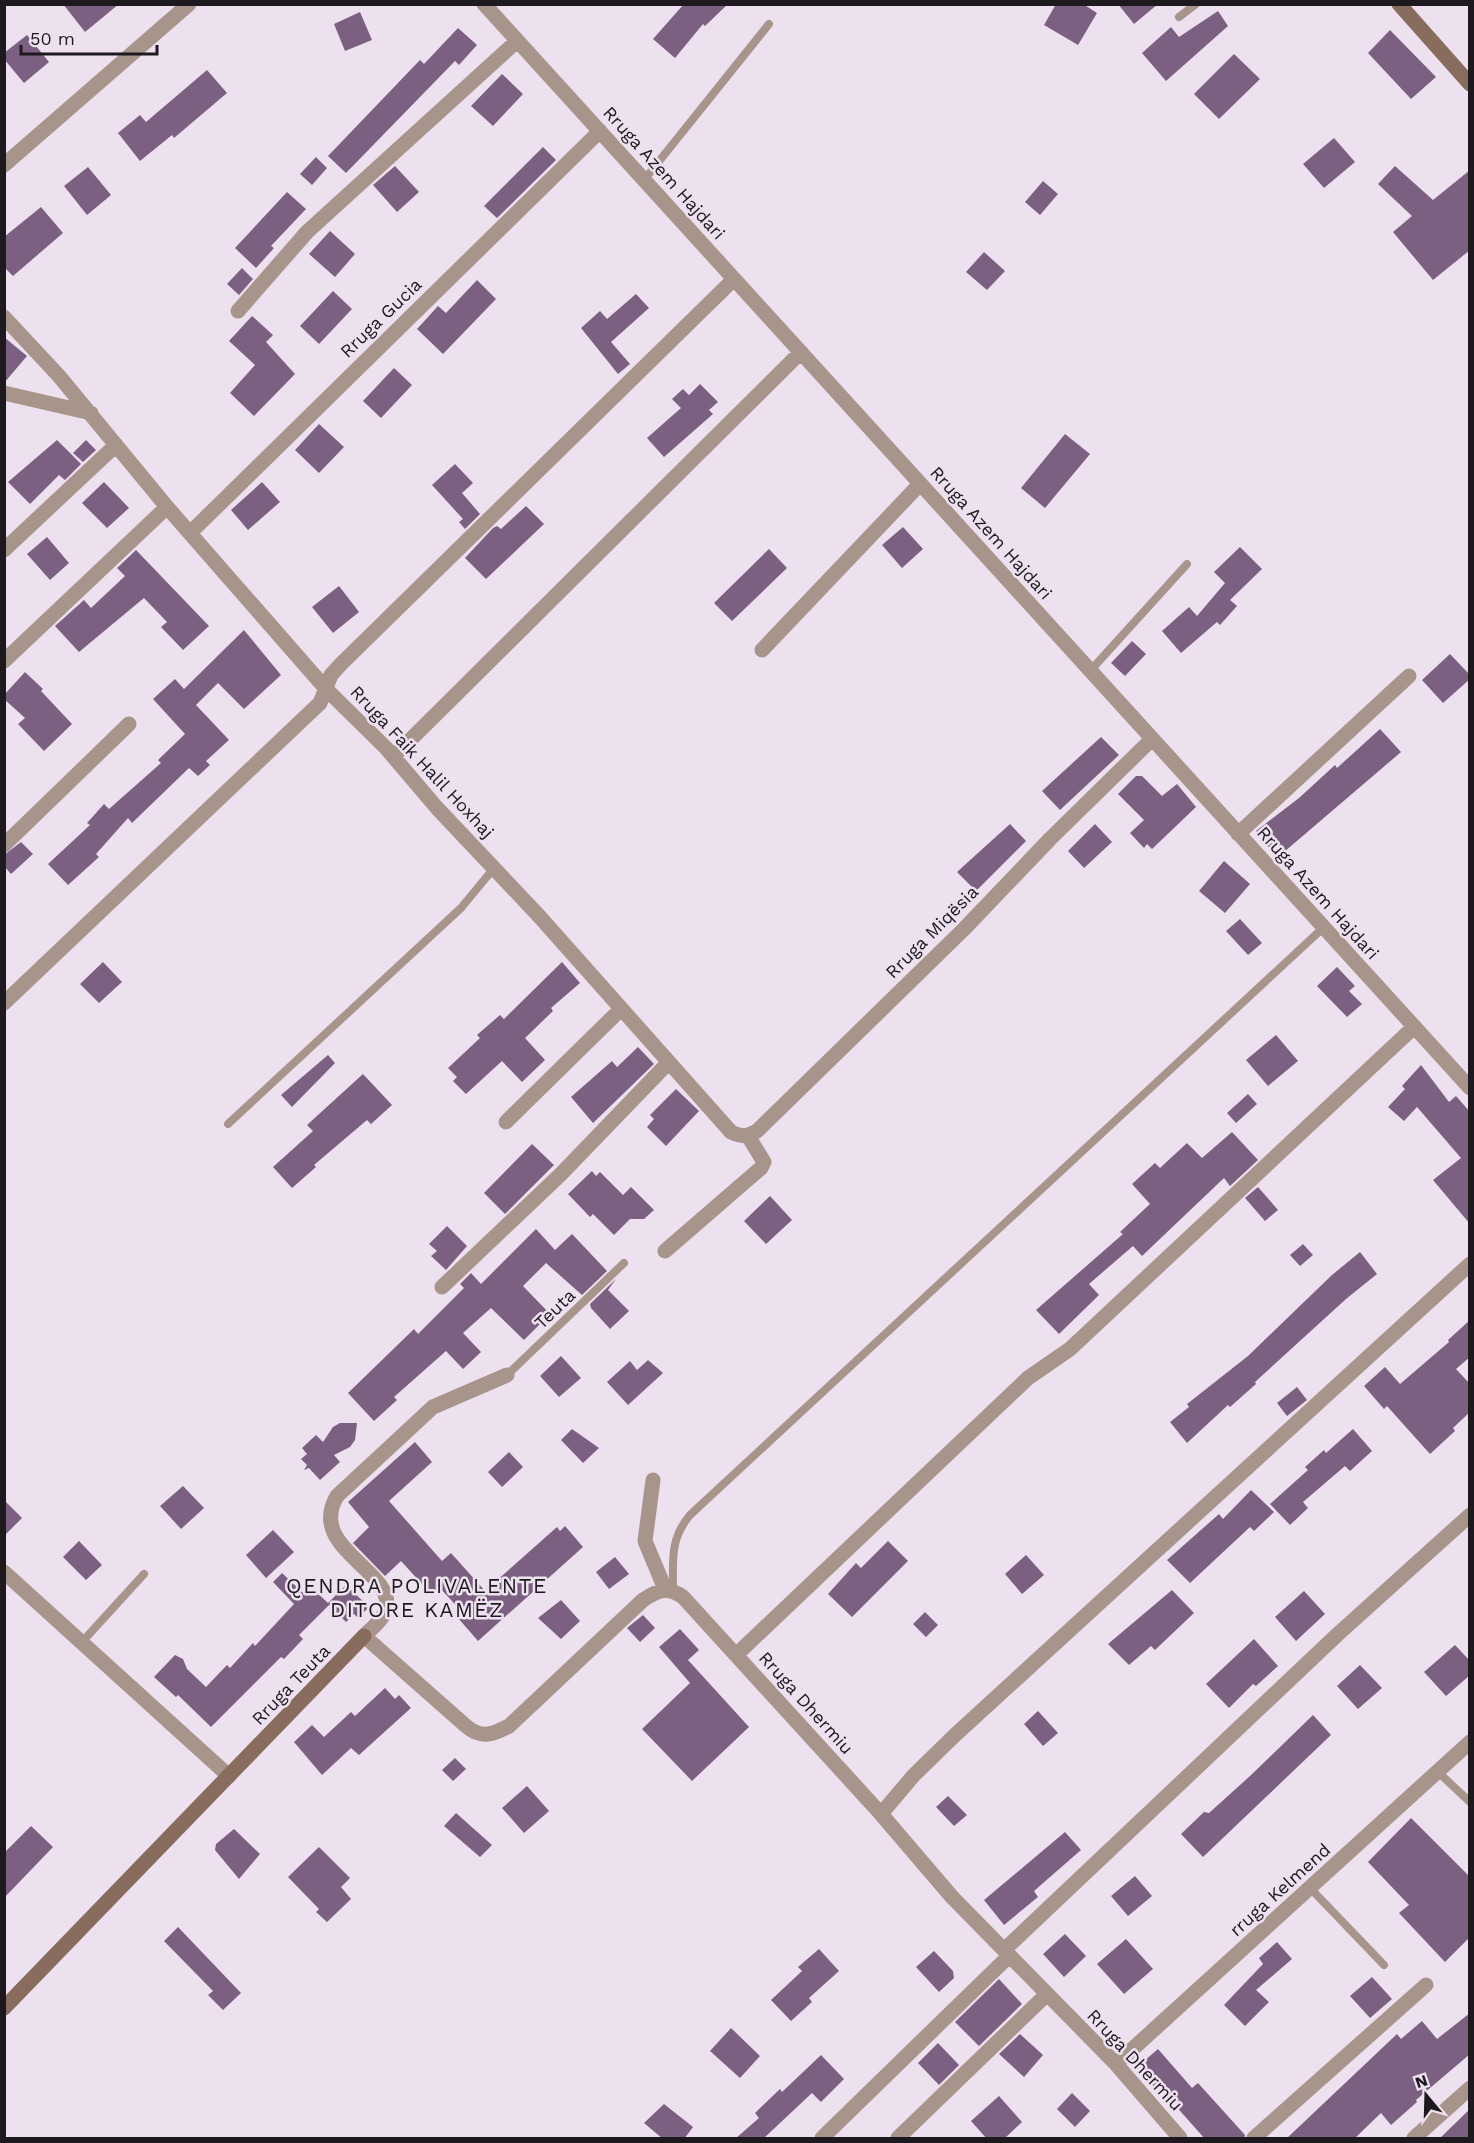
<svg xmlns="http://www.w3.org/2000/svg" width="1474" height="2143" font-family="'Work Sans',sans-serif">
  <rect width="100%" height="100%" fill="#ede1ef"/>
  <path fill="#7c6081" d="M63,4H119L85,32Z
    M684,4H728L705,26L703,24L675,58L653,39Z
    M1056,4H1083L1097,13L1078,45L1044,25Z
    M1118,4H1158L1134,24Z
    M1218,11L1228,26L1166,81L1142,53L1171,27L1179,37Z
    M360,12L372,40L345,51L334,24Z
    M458,28L477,45L459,65L455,61L346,173L328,156L420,60L424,64Z
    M1390,30L1436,77L1411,99L1368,53Z
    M27,35L49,62L24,83L4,59V53Z
    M1234,54L1260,79L1219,119L1194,94Z
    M207,70L227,93L174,138L172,135L140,161L118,133L140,115L146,122Z
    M502,74L523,94L493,126L471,106Z
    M1334,138L1355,162L1324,188L1303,164Z
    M543,147L556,160L497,218L484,206Z
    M316,157L327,168L312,185L300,174Z
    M395,166L419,192L397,212L373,185Z
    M1395,166L1433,200L1470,170V250L1433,280L1393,232L1412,216L1378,184Z
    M88,167L111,195L87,215L64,186Z
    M1043,181L1058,194L1040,215L1025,202Z
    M287,192L306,209L271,246L274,248L256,268L235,248Z
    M41,207L63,233L13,276L4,267V237Z
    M330,231L355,254L335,277L309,254Z
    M984,252L1005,271L987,290L966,272Z
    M242,268L253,279L239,295L227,284Z
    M477,280L496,299L443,354L417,329L438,306L446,313Z
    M333,291L352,309L319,344L300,326Z
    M636,294L649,308L611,342L630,364L618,374L581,328L600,311L607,319Z
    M252,316L273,335L266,342L295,374L254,416L230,393L255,365L229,341Z
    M4,337L27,356L4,383Z
    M394,368L412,385L381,418L363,401Z
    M700,384L718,402L709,410L713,414L664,457L647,438L681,408L672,399L683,389L689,395Z
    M319,424L344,447L319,473L295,450Z
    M1065,434L1090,454L1045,508L1021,488Z
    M57,440L81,464L65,480L59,475L30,504L8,482Z
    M86,440L96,450L83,462L73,453Z
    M455,464L473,483L462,493L480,514L465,529L459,522L463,519L432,485Z
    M104,482L129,508L107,528L82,503Z
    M262,482L280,502L248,530L231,510Z
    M526,506L544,524L486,579L465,558L493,528L497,526L501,529Z
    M903,527L923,549L902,568L882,545Z
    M47,537L69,563L50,580L27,554Z
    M1240,547L1262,569L1230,600L1237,606L1220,625L1217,622L1181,653L1162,631L1189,607L1197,616L1225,583L1214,572Z
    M769,549L787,568L732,621L714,603Z
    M136,550L209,626L183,650L161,627L167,622L144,598L79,652L55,626L84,600L91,608L125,576L117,568Z
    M339,586L359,612L333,633L312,607Z
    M244,630L281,675L244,709L218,683L196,705L229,740L206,761L210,765L198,776L189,768L132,823L128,818L96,854L99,857L68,885L48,864L90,825L87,823L104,804L109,809L161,763L158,760L185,734L153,699L175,679L184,689Z
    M1132,641L1146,654L1125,676L1111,663Z
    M1450,654L1470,675V679L1443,703L1422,680Z
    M25,672L43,689L41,691L72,724L44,751L18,724L25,718L4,699V695Z
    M1380,729L1401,752L1277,858L1256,831L1299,798L1335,765L1337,768Z
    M1101,737L1119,755L1060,810L1042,791Z
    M1136,776H1142L1162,796L1177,784L1196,807L1152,849L1147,844L1144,848L1130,833L1144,820L1118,794Z
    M1010,824L1026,841L976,891L957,872Z
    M1095,824L1112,842L1084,868L1068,851Z
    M21,842L33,854L11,874L4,866V855Z
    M1224,861L1250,884L1225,913L1199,891Z
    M1240,919L1262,943L1248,955L1226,931Z
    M103,962L122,982L99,1003L80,984Z
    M562,962L580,983L551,1008L553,1011L525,1038L545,1060L522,1082L502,1061L466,1094L453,1081L457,1077L448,1068L480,1038L477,1035L500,1015L504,1019Z
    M1337,967L1355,986L1349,991L1362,1004L1347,1017L1317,986Z
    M1276,1035L1298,1061L1268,1086L1246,1060Z
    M638,1047L654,1064L593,1123L571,1097L612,1061L617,1067Z
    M328,1055L335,1063L292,1107L281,1095Z
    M1421,1065L1449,1102L1456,1096L1470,1112V1224L1433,1180L1461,1158L1417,1107L1404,1121L1388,1107L1405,1089L1402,1086Z
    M363,1074L392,1105L371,1124L367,1120L314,1165L316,1167L292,1188L273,1167L313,1131L307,1125Z
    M676,1089L699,1111L666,1146L647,1127L654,1119L650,1115Z
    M1248,1094L1257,1104L1236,1123L1227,1113Z
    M1232,1132L1258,1160L1230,1186L1224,1178L1142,1256L1133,1246L1089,1284L1099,1295L1059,1334L1036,1310L1123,1234L1120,1232L1150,1204L1132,1184L1155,1163L1160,1168L1187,1143L1202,1158Z
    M532,1144L554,1165L505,1214L484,1193Z
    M592,1171L596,1176L600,1172L623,1195L631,1187L654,1210L644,1219H630L614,1235L593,1214L590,1217L568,1194Z
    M1258,1187L1278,1210L1265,1221L1245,1198Z
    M770,1196L792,1220L766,1244L744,1221Z
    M447,1226L467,1246L446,1270L431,1256L437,1251L429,1244Z
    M536,1229L555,1250L572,1234L607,1271L582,1295L546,1263L523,1286L550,1314L524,1340L491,1308L463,1333L481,1352L463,1369L446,1351L394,1397L397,1400L374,1421L348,1393L414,1329L418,1334L464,1288L460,1284L471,1273L481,1284Z
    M1303,1244L1313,1255L1300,1266L1290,1255Z
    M1360,1252L1377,1274L1346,1299L1255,1382L1256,1384L1230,1407L1228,1405L1187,1443L1170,1422L1189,1407L1187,1404L1248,1356L1332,1275Z
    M616,1279L608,1290L629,1311L610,1329L591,1308L590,1304Z
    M1470,1320V1357L1456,1369L1470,1384V1412L1453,1428L1455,1431L1430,1454L1387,1406L1384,1409L1364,1386L1385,1367L1400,1384L1449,1342L1448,1340Z
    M561,1356L581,1378L559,1397L540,1376Z
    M648,1360L663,1373L628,1405L607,1382L630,1361L637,1370Z
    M1297,1387L1307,1400L1287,1416L1277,1403Z
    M340,1423H357L355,1440L350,1447L334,1455L340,1462L320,1480L309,1468L304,1470L307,1465L301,1459L307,1454L302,1448L316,1435L323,1442L333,1427Z
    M572,1429L599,1448L583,1463L561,1440Z
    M1353,1429L1372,1451L1350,1471L1345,1466L1303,1502L1308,1508L1290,1525L1270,1504L1308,1470L1305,1467L1324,1450L1326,1453Z
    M415,1442L432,1462L389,1501L442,1561L451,1553L485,1591L557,1527L560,1531L565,1526L583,1547L478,1641L458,1618L463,1613L439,1587L431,1594L401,1561L385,1576L353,1543L369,1527L348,1502Z
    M509,1452L523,1467L502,1487L488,1472Z
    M183,1486L204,1508L181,1529L160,1506Z
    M1251,1490L1274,1512L1254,1531L1250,1527L1190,1583L1167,1560L1219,1514L1223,1519Z
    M4,1500L22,1518L4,1536Z
    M273,1530L294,1552L266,1578L246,1555Z
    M79,1541L102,1565L86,1580L63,1557Z
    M888,1541L908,1561L852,1617L828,1594L856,1563L861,1568Z
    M1026,1555L1044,1575L1022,1594L1005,1574Z
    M615,1557L629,1574L609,1589L596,1572Z
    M282,1573L304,1594L311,1587L328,1603L346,1585L369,1607L358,1618L354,1614L346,1622L329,1605L299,1635L303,1639L284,1659L281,1657L211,1727L178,1695L176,1697L154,1677L175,1655L183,1659L187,1669L206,1687L227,1665L230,1668L253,1643L255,1646L294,1604L273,1582Z
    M1172,1590L1194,1613L1155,1650L1151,1646L1129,1665L1108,1644Z
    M1304,1591L1325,1614L1296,1641L1275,1617Z
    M561,1600L580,1621L561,1639L538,1618Z
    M925,1612L938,1625L926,1637L913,1624Z
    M643,1615L655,1628L640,1642L627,1628Z
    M680,1629L699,1650L688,1660L749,1727L692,1781L642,1729L690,1683L659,1647Z
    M1254,1639L1278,1666L1256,1686L1253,1684L1229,1708L1206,1684Z
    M1455,1645L1470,1661V1675L1446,1696L1424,1672Z
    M1360,1665L1382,1688L1358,1709L1337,1686Z
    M385,1688L395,1699L399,1695L411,1708L359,1755L351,1748L322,1775L294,1742L312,1725L324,1737L351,1712L355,1716Z
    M1038,1711L1058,1733L1043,1746L1024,1724Z
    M1313,1715L1331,1735L1203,1857L1181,1834L1204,1812L1209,1813L1250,1776Z
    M455,1758L466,1769L453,1781L442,1770Z
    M527,1786L549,1811L524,1833L502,1808Z
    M948,1796L967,1815L954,1826L936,1807Z
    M456,1813L492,1845L480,1857L444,1826Z
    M1411,1818L1470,1877V1937L1445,1962L1399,1913L1409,1905L1368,1862Z
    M31,1826L53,1847L4,1898V1853Z
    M234,1829L260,1854L239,1879L215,1850L216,1844Z
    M1065,1832L1081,1850L1034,1891L1038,1897L1004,1925L984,1900Z
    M319,1847L350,1878L341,1887L351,1899L327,1922L316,1912L319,1909L288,1877Z
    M1135,1876L1152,1896L1128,1916L1111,1896Z
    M178,1927L241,1993L223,2010L208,1995L213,1991L164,1941Z
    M1065,1934L1086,1956L1064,1977L1043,1954Z
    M1126,1939L1153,1969L1124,1994L1097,1964Z
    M1277,1942L1292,1959L1256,1990L1269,2002L1245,2026L1224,2005L1263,1964L1259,1958Z
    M819,1949L839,1971L809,1998L812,2002L791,2021L771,2000L802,1971L798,1967Z
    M934,1951L953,1971L954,1978L939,1992L916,1967Z
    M1372,1977L1392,1999L1370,2018L1350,1996Z
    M999,1979L1022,2004L979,2046L955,2022Z
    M1470,2013V2054L1416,2100L1417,2102L1391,2125L1381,2113L1354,2139H1286L1397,2034L1401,2039L1422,2021L1437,2039Z
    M731,2028L760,2056L740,2078L710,2051Z
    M1020,2034L1043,2055L1024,2077L999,2054Z
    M938,2043L959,2065L939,2085L918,2063Z
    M1158,2049L1192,2088L1198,2083L1245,2135L1244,2139H1205L1158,2086L1155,2088L1137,2067Z
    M821,2055L844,2079L821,2102L812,2093L763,2139H735L759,2118L755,2113L780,2089L782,2092Z
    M1072,2093L1090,2111L1075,2127L1057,2109Z
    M999,2096L1022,2122L1004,2139H987L971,2121Z
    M664,2104L693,2127L684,2139H663L644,2123Z
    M1470,2109V2139H1439Z"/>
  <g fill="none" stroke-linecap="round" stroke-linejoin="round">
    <path stroke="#a7948a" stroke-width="8" d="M1179,17L1196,4
      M644,180L769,24
      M1090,671L1187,564
      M228,1124L461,908L494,868
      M507,1375L624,1263
      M673,1589C673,1559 670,1539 690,1515L1323,928
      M82,1642L144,1574
      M1438,1772L1470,1802
      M1311,1889L1384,1965"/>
    <path stroke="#a7948a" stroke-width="15" d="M484,4L1470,1088
      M4,165L189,4
      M238,311L307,232L517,41
      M4,317L59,376L167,507L327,690L386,748L437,808L539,916L731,1132C742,1137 747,1137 757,1131L964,929L1050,839L1152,739
      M4,393L91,413
      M190,533L600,131
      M4,550L116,445
      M762,650L920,484
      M4,661L167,507
      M394,756L801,352
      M1238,834L1409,676
      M4,845L129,724
      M4,1003L320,703L331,675L341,664L734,279
      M506,1122L621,1009
      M665,1251L761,1168L764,1162L748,1136
      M442,1287L561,1174L668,1063
      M507,1375L433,1407L337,1496C307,1547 391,1569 387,1607C385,1618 371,1629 364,1636L466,1726C481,1739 492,1735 509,1726L643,1600C658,1590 668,1586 683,1597L881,1814L952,1897L1116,2064L1180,2138
      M653,1480L645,1541L665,1589
      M4,1572L229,1776
      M736,1655L1028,1378L1070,1349L1414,1027
      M881,1814L914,1775L954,1736L1470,1264
      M1004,1950L1338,1634L1470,1515
      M1116,2064L1470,1742
      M822,2138L1009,1956
      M898,2138L1046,1995
      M1254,2138L1426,1985
      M1414,2138L1470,2088"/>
    <path stroke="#886d5e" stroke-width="15" d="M1399,4L1470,84
      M4,2008L364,1636"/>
  </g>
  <g text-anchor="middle" stroke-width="5" stroke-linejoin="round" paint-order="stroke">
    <g font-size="18" fill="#1d191e" stroke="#ede1ef">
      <text transform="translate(664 173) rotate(48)" y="6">Rruga Azem Hajdari</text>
      <text transform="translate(381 318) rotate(-44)" y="6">Rruga Gucia</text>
      <text transform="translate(991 533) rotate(48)" y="6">Rruga Azem Hajdari</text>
      <text transform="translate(422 762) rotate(47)" y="6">Rruga Faik Halil Hoxhaj</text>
      <text transform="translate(1318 893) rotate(48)" y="6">Rruga Azem Hajdari</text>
      <text transform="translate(932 932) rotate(-45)" y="6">Rruga Miqësia</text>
      <text transform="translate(555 1309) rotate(-44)" y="6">Teuta</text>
      <text transform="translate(291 1685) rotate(-46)" y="6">Rruga Teuta</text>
      <text transform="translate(806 1703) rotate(48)" y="6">Rruga Dhermiu</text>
      <text transform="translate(1280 1890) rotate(-42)" y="6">rruga Kelmend</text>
      <text transform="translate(1135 2060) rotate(47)" y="6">Rruga Dhermiu</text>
    </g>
    <g font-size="21" letter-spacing="1.5" fill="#1d191e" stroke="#ede1ef">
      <text x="417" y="1593">QENDRA POLIVALENTE<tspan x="417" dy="24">DITORE KAMËZ</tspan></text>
    </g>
  </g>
  <rect width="1474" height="2143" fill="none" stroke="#1d191e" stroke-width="12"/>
  <g transform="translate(1426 2095) rotate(341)" stroke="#ede1ef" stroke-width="4.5" paint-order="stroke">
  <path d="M0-4.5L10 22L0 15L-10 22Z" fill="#1d191e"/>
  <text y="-9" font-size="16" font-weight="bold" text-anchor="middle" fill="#1d191e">N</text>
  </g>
  <path d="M21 45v9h136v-9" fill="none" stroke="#1d191e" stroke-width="3"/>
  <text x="30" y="45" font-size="18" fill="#1d191e" stroke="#ede1ef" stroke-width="4.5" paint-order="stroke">50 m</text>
</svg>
